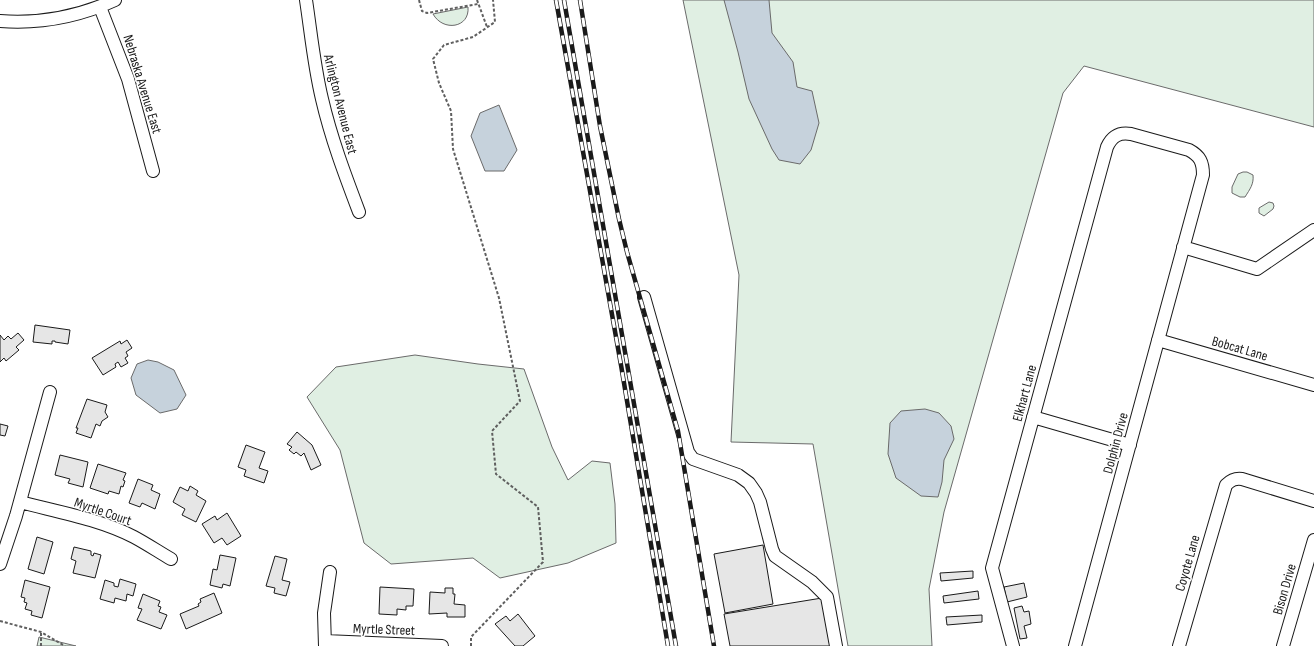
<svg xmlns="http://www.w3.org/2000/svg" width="1314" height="646" font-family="'Sofia Sans Condensed',sans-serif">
  <rect width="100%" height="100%" fill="#fff"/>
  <path fill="#e0efe3" stroke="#6a6a6a" d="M683,0H1314V127L1084,66L1063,93L944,512L929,589L932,646H848L813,444L731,442L739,275Z
    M468,7C470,28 443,32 433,14Z
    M1243,172H1247L1253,175C1254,184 1250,189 1245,197H1240L1232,193V187L1238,174Z
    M1269,202L1273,203L1274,206L1273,209L1264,216L1259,213V208Z
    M415,355L478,364L524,369L552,447L568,480L592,461L610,463L615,504L616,543L568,563L500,578L473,558L391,564L364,543L340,450L307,397L336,367Z
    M39,637L76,646H37Z"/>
  <path fill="#c6d2dc" stroke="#6a6a6a" d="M724,0H769L772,33L793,62L797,87L812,91L819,123L811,150L800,164L779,160L772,149L749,99L738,52Z
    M499,105L517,150L504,171H485L471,136L480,113Z
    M148,360L158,362L174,370L186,395L177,409L160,413L136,395L131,378L137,364Z
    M925,409L939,413L951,426L954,439L944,460L942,482L938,497L921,496L896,478L888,454L890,423L901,411Z"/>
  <path fill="#e6e6e6" stroke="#1a1a1a" d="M35,325L70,330L68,344L55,342V341H52V344L33,342Z
    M18,333L24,340L16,347L19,350L6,361L4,358L0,362V335L4,340L8,336L11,339Z
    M127,340L132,348L126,352L128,356L125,358L128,363L121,367L118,362L115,364L116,367L103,375L92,358L120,341L121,344Z
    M87,399L107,405L105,412L108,417L102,421L100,426L96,424L91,438L76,433L78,428H76Z
    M0,424L8,426L5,436L0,435Z
    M297,432L312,445L321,465L311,470L304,453L301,456L296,452L294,454L289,450L292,447L287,444Z
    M246,445L265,452L259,468L268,471L264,483L244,476L246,470L238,467Z
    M60,455L88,462L83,487L68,483L70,479L55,475Z
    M98,464L126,473L123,480L125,481L123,487L121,486L119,494L109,491L108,494L90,488Z
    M138,479L153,485L151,490L160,494L155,509L142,503L140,507L129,503Z
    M190,486L198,491L196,495L206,501L196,522L182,515L185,509L173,502L180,487L188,491Z
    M227,513L241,536L227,545L222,538L214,543L202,524L215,516L217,520Z
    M37,537L53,542L44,574L28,569Z
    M763,545L773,604L725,613L714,554Z
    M74,547L91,551V555L93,556L94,553L101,555L95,578L73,573L76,561L71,559Z
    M220,555L236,558L230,586L223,584L222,588L210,585L213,569L217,570Z
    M275,556L287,559L282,580L290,582L286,596L274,593L275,588L266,586Z
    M973,571V578L941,581L940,573Z
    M120,579L136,584L133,596L127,594L126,601L115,598L114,603L100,599L105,580L114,583V586L118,587Z
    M25,580L50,587L42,618L31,615L32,611L25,609L27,603L24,602L25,598L21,597Z
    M1024,583L1027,597L1007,602L1004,587Z
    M380,587L414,589L413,606H406V610L397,609V615L379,614Z
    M445,588H453V594H455L454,604L465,605V617H447V613L429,614L430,592L445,593Z
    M978,591L979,599L944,603L943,596Z
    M214,593L222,613L186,629L180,614L199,606L198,604L201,602L200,599Z
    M143,594L160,601L158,606L161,607L159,612L167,615L161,629L137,620L142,609L138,608Z
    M822,598L830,646H730L724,614Z
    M1022,606L1024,612L1029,611L1031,624L1024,626L1027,638L1020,639L1014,608Z
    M518,614L535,636L523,646H515L495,624L506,616L510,621Z
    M982,615V622L947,625L946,617Z"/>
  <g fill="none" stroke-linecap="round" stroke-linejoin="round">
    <g stroke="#1a1a1a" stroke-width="14">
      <path id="minor" d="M306,0C311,33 314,66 322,99C331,138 345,175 359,212
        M100,7L128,79L153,171
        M0,21C40,24 78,17 115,0
        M1183,247L1257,269L1314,230
        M644,297L688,452L693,459L738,475L749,483L756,493L760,502L772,549L775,556L812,582L827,597L836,646
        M1158,340L1314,385
        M1033,417L1130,445
        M20,502C58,512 99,519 134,537C147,544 159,552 171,559
        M0,564L16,516L50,392
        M325,641L442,646
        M325,646L324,613L330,572
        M1013,646L992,568L1107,147C1112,136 1119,132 1131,134L1189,150C1200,156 1203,162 1203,175L1075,646
        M1179,646L1226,485C1231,480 1235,478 1242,479L1314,501
        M1283,646L1314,540"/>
    </g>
    <path stroke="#5f5f5f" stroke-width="2" stroke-dasharray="3 2" stroke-linecap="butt" d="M419,0L422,11L427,13L478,4
      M477,0L487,27
      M0,621L41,632L65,646
      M41,646V632
      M471,646V637L543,562L538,507L496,474L492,431L520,401L499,298L453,149L451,111L439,83L433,59L444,45L473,37L495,22L493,0"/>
    <use href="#minor" stroke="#fff" stroke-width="12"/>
    <g stroke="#1a1a1a" stroke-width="4.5">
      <path id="rail" d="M556,0L621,365L668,646
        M564,0L676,646
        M580,0L600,126L619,219L627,252L678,431L714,646"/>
    </g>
    <use href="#rail" stroke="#fff" stroke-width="3" stroke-dasharray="9" stroke-linecap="butt"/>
  </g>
  <g text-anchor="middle" stroke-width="3" stroke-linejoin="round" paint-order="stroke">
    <g font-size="14" fill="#1a1a1a" stroke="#fff">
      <text transform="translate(143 84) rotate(73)" y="5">Nebraska Avenue East</text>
      <text transform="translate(341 104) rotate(76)" y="5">Arlington Avenue East</text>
      <text transform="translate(1240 348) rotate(16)" y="5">Bobcat Lane</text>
      <text transform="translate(1024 393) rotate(-75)" y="5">Elkhart Lane</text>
      <text transform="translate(1115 443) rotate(-75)" y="5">Dolphin Drive</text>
      <text transform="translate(103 511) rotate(19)" y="5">Myrtle Court</text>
      <text transform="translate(1187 563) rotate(-74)" y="5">Coyote Lane</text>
      <text transform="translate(1284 589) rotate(-74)" y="5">Bison Drive</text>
      <text transform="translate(384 629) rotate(2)" y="5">Myrtle Street</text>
    </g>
  </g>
</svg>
